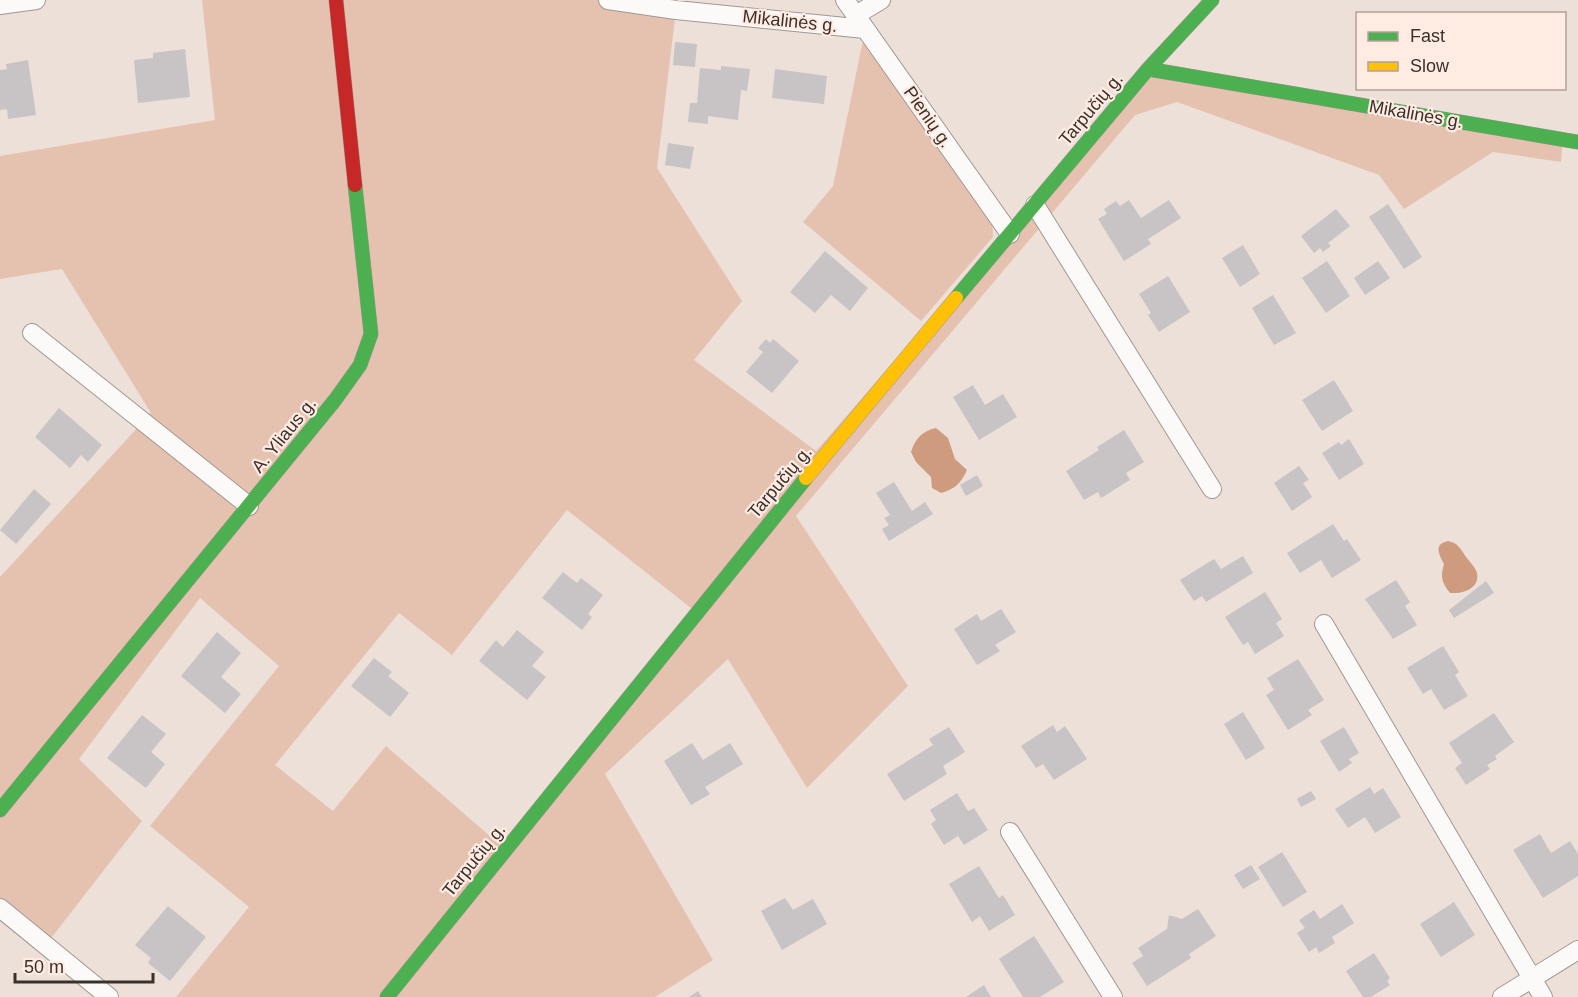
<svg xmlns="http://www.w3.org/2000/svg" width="1578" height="997" font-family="Helvetica,sans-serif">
  <rect width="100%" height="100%" fill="#ede0d9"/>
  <path fill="#e5c2af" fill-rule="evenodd" d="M202,0H608L676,10L657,168L742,301L694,360L816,451L1148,69L1563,139L1561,162L1493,152L1404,209L1379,175L1177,102L1135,115L796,516L908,686L807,788L728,659L605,774L713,960L655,997H176L249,907L150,826L279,666L200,598L79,759L142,821L45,946L0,903V577L151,413L62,269L0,279V156L215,120ZM567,510L696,612L506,850L386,746L333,811L275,765L399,613L452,655Z
    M863,40L992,216L993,237L921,321L803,222L833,186Z"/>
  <path fill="#ce9b7f" d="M936,428L948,438L955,459L967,470C961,483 955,489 941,493L932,488L931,477L916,462L911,452C915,439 922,431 936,428Z
    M1448,541C1458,543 1460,548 1466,557C1469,561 1476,568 1477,573C1480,589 1462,594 1450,593C1442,583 1440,577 1444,564C1438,553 1434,544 1448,541Z"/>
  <path fill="#c8c3c4" d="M675,42L697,44L695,67L673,65Z
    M185,49L190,97L138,103L134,60L153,58V53Z
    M28,60L36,115L8,119L7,109L0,110V70L7,69L6,64Z
    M721,66L750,69L747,91L741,90L738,120L708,116V124L688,122L690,103H697L700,68L721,70Z
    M775,69L827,76L824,104L772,98Z
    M668,143L694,147L690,169L665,165Z
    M1129,200L1141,218L1169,200L1181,218L1148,239L1151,244L1124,261L1098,219L1107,214L1104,209L1116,201L1120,206Z
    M1388,204L1422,257L1404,269L1369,217Z
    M1336,209L1350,226L1328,243L1331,246L1323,252L1320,248L1314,253L1301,236Z
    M1243,245L1260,274L1240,287L1222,258Z
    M825,251L868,288L850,311L831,295L815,313L790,292Z
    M1327,261L1350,296L1326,313L1302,278Z
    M1378,261L1390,278L1365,295L1354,278Z
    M1168,276L1190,312L1159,332L1148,315L1151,313L1139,294Z
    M1273,295L1296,333L1274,345L1252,308Z
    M766,339L770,343L773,339L799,361L772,393L746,372L763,352L758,348Z
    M1334,380L1353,411L1322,431L1302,400Z
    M973,385L985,405L1003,394L1017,417L979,440L953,397Z
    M59,408L102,445L88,462L81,455L70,468L35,437Z
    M1124,430L1144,462L1126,473L1130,480L1101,498L1098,492L1084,500L1066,471L1099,450L1097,447Z
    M1349,439L1364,464L1339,480L1322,453L1339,442L1341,445Z
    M1299,466L1309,480L1303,483L1312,497L1292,511L1274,483Z
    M977,475L983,486L966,496L960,485Z
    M894,482L912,511L925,502L933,514L889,541L882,529L889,525L884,518L890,515L876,493Z
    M34,489L51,504L16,544L0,530Z
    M1333,524L1344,541L1347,539L1361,560L1332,578L1321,560L1300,573L1287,553Z
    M1243,556L1253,573L1206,602L1202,596L1194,601L1180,580L1214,559L1221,569Z
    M563,572L577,583L581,578L603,595L588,614L592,617L582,630L542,598Z
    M1396,580L1410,602L1405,606L1417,625L1393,639L1365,599Z
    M1486,581L1494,593L1454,618L1449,610Z
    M1265,592L1282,619L1276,623L1284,636L1255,654L1248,642L1243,645L1225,617Z
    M1001,609L1016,632L995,645L1000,651L977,665L954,629L977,614L981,621Z
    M517,630L544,652L532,666L546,677L527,700L479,661L496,640L503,647Z
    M217,632L241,653L221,677L241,694L225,713L181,676Z
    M1443,646L1459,672L1455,675L1468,696L1444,710L1431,689L1423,694L1407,668Z
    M374,658L392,672L388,676L409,693L390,717L351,686Z
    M1298,659L1324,700L1308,710L1312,715L1288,730L1266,695L1274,690L1267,678Z
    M1243,712L1265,748L1246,760L1224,724Z
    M1494,713L1514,742L1495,756L1497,759L1487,765L1490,769L1466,785L1455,768L1462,763L1449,743Z
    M142,715L166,734L151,752L165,764L146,788L107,758Z
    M1053,725L1057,732L1065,726L1087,759L1054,780L1043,764L1036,768L1021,746Z
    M949,727L965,752L943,766L947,774L904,801L887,774L933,745L929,739Z
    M1344,727L1359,753L1349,759L1352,763L1339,772L1320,741Z
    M692,743L703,760L730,743L743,764L705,787L710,794L691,805L664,761Z
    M1370,787L1374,794L1383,788L1401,817L1375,833L1365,817L1348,828L1335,809Z
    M1311,791L1316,799L1301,807L1297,799Z
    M957,793L968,811L974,808L988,830L964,845L958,836L944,845L931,824L936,820L930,810Z
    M1540,834L1551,853L1570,841L1578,854V876L1543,898L1513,850Z
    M1282,852L1307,892L1283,907L1258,867Z
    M1251,865L1260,879L1243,889L1234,875Z
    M979,866L999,898L1003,895L1015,915L989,931L980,916L972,922L949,884Z
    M785,898L793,910L813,899L827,924L782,950L761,911Z
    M1454,902L1475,935L1441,957L1420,924Z
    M1342,904L1354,923L1332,937L1335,943L1319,953L1316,947L1309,952L1297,933L1305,928L1299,920L1314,910L1320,919Z
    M168,906L206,937L170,981L148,963L151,958L135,945Z
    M1198,909L1216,936L1189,954L1191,958L1147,986L1132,963L1143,956L1138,948L1167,929L1169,915L1182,919Z
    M1034,936L1064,982L1040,997H1023L999,959Z
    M1374,953L1390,978L1387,981L1390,985L1371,997H1363L1346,971Z
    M984,985L991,997H966Z
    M698,991L702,997H689Z"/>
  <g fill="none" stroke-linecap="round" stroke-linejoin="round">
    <g stroke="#a19793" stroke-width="20">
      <path id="street" d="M608,0L676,10L865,29
        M845,0L1010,234
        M0,5L36,0
        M856,15L881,0
        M1035,205L1212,489
        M32,333L249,506
        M1324,624L1543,997
        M1010,832L1113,997
        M0,908L109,997
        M1502,997L1578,950"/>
    </g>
    <g stroke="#a19793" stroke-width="15">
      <path id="fast" d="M1148,69L1578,142
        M956,298L1148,69L1212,0
        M0,810L335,400L360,365L371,334L355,185
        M387,997L806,478"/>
    </g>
    <g stroke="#a19793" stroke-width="15">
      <path id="slow" d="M806,478L956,298"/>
    </g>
    <g stroke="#a19793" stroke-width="15">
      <path id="jam" d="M336,0L355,185"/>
    </g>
    <use href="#street" stroke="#fcfaf9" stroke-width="18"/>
    <use href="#fast" stroke="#4caf50" stroke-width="14"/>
    <use href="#slow" stroke="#ffc107" stroke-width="14"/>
    <use href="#jam" stroke="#c62828" stroke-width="14"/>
  </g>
  <g text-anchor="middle" stroke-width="4.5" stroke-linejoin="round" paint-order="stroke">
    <g font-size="18" fill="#3a312d" stroke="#ffebe2">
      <text transform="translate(790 21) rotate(6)" y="6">Mikalinės g.</text>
      <text transform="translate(1091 109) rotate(-50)" y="6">Tarpučių g.</text>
      <text transform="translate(1416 114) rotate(10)" y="6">Mikalinės g.</text>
      <text transform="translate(928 117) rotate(55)" y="6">Pienių g.</text>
      <text transform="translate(284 435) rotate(-51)" y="6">A. Yliaus g.</text>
      <text transform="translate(780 482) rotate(-50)" y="6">Tarpučių g.</text>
      <text transform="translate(474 860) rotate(-51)" y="6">Tarpučių g.</text>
    </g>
  </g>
  <rect x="1356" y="12" width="210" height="78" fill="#ffebe2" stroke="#b0a19a" stroke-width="1.5"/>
  <rect x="1368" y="32" width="30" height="9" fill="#4caf50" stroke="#b0a19a" stroke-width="1.5"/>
  <text x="1410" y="42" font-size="18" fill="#3a312d">Fast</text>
  <rect x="1368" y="62" width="30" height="9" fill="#ffc107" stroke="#b0a19a" stroke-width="1.5"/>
  <text x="1410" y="72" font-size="18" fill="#3a312d">Slow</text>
  <path d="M15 973v9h138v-9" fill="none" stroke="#3a312d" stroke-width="3"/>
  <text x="24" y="973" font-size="18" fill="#3a312d" stroke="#ffebe2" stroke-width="4.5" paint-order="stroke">50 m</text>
</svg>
